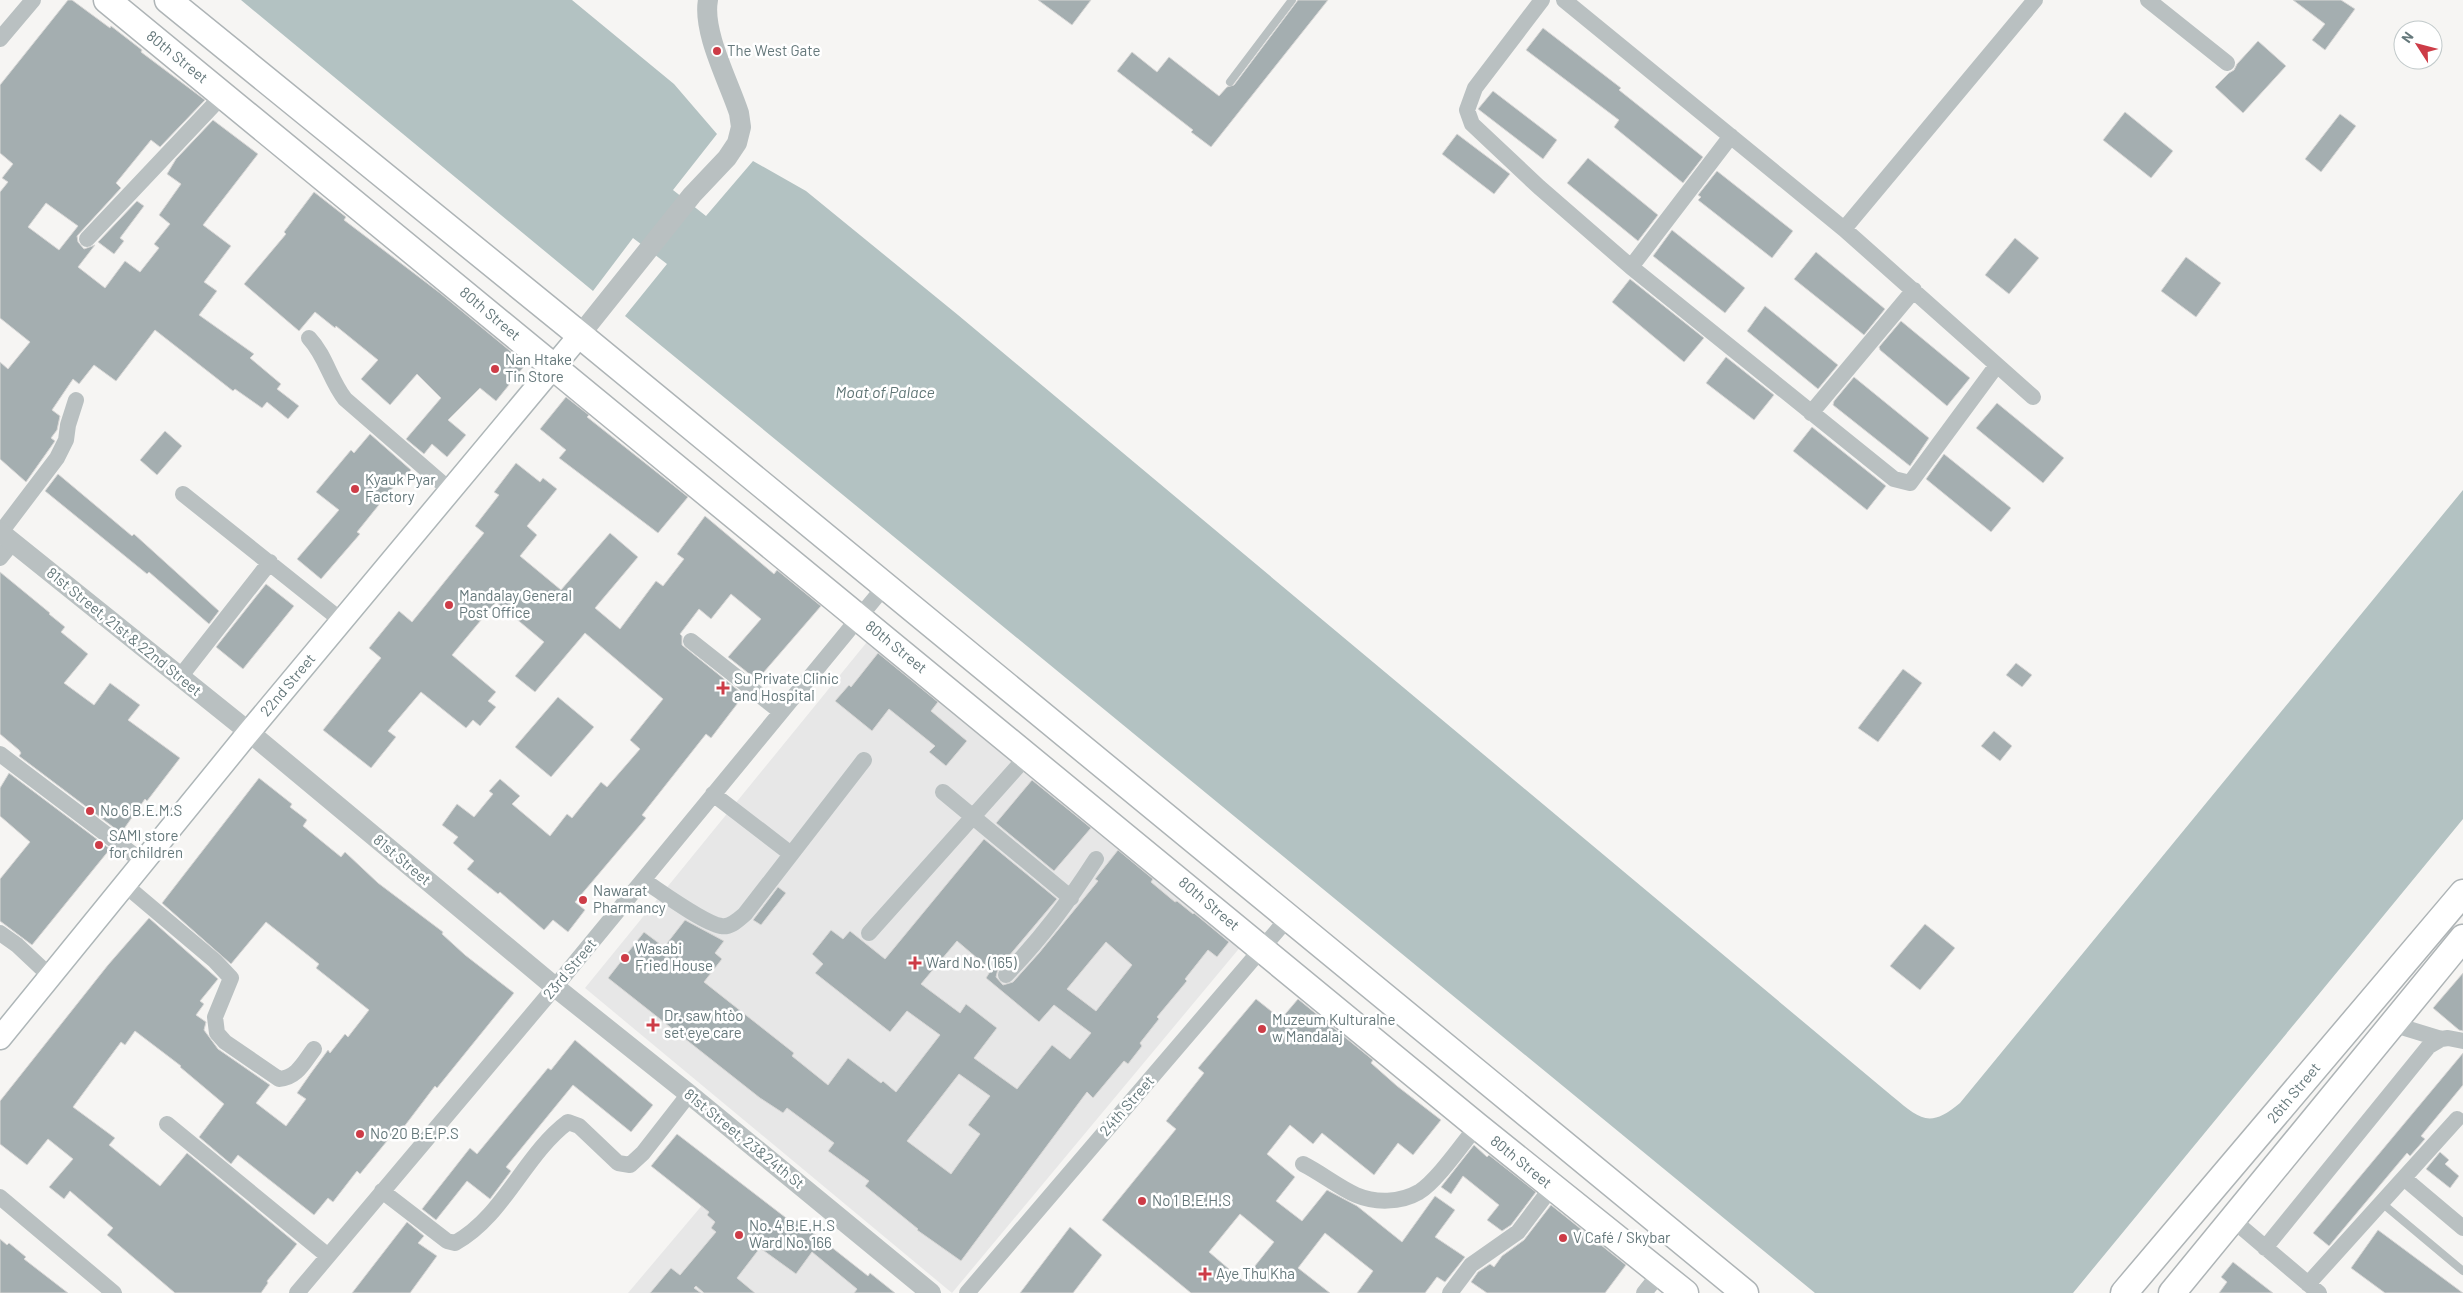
<svg xmlns="http://www.w3.org/2000/svg" width="2463" height="1293" font-family="Barlow,sans-serif">
  <rect width="100%" height="100%" fill="#f6f5f3"/>
  <path fill="#e7e7e7" d="M871,637L1247,939L952,1293L585,988Z
    M726,1177L874,1293H628Z"/>
  <path fill="#b3c2c2" d="M241,0H572L674,84L717,134L673,190L706,216L753,161L806,191L958,315L1892,1096C1920,1119 1929,1129 1960,1103L2463,490V819L2073,1293H1815L625,316L667,264L633,238L593,291Z"/>
  <path fill="#a4aeb0" stroke="#d8d7d6" fill-rule="evenodd" d="M68,0H72L110,28L111,26L142,50L141,52L205,100L160,147L151,140L116,183L121,188L77,236L78,242L84,249L95,245L78,267L105,288L125,261L140,272L159,248L154,244L170,224L159,215L181,184L167,174L176,159L213,120L258,154L203,225L231,246L204,282L217,291L199,315L254,354L250,358L281,384L277,389L299,406L288,419L267,402L262,408L235,389L233,391L155,330L116,381L94,365L79,384L73,379L52,410L60,416L57,430L51,438L55,441L26,482L0,459V362L8,369L30,342L0,318V192L8,182L2,178L13,164L0,153V85ZM46,203L78,226L59,250L28,227Z
    M1038,0H1091L1072,25Z
    M1298,0H1328L1211,147L1191,132L1193,130L1117,71L1132,52L1157,72L1169,57L1219,96L1227,87L1234,85Z
    M2293,0H2341L2355,9L2325,50L2312,40L2325,24Z
    M1543,28L1621,88L1619,90L1703,157L1683,183L1614,127L1619,120L1526,50Z
    M2258,41L2286,66L2243,113L2215,87L2229,73L2234,70L2237,64Z
    M1493,91L1557,140L1543,159L1478,109Z
    M2125,112L2173,151L2151,178L2103,140Z
    M2340,114L2356,126L2321,172L2305,159Z
    M1457,134L1510,174L1494,194L1442,154Z
    M1588,158L1658,215L1638,241L1567,183Z
    M1717,171L1793,231L1772,258L1698,200L1701,197L1698,195Z
    M314,192L346,217L344,220L440,293L526,364L496,401L480,388L448,420L466,435L447,457L432,444L424,454L406,439L441,398L417,374L390,405L361,379L378,360L336,326L335,328L315,312L299,331L244,284L286,234L284,232Z
    M137,201L144,206L120,238L124,241L114,254L98,242Z
    M1672,230L1745,288L1725,313L1653,256Z
    M2015,238L2039,258L2009,294L1985,275Z
    M1816,252L1885,309L1864,335L1794,279Z
    M2186,257L2221,283L2196,317L2161,291Z
    M1630,279L1704,338L1684,362L1612,302Z
    M1765,306L1838,365L1818,389L1747,331Z
    M1901,321L1970,378L1947,406L1880,350L1879,347Z
    M1726,357L1774,395L1754,420L1706,383Z
    M1854,377L1929,438L1910,466L1833,405L1834,401Z
    M566,397L589,415L587,417L688,497L658,533L559,458L566,450L540,429Z
    M1997,403L2064,458L2043,483L1976,428Z
    M1812,427L1886,486L1867,510L1793,451Z
    M165,431L182,446L157,475L140,460Z
    M370,434L411,470L402,483L399,480L357,532L360,534L321,579L297,559L339,510L316,492L351,450L354,453Z
    M1944,454L2011,508L1991,532L1926,479Z
    M516,463L540,482L543,478L557,489L527,526L537,535L520,556L561,590L610,533L638,557L595,608L620,629L656,581L663,586L684,559L677,554L705,516L774,574L777,570L821,606L757,680L728,657L761,619L731,594L711,619L699,609L680,634L682,636V645L744,695L711,738L706,734L642,815L646,818L575,902L585,910L568,932L553,920L544,930L500,892L498,894L467,869L474,861L453,843L458,837L442,825L457,804L474,817L493,794L489,791L500,779L520,796L512,804L550,836L567,814L572,818L601,782L607,787L640,749L630,740L663,699L585,633L535,692L515,676L544,642L496,602L452,655L496,692L488,701L496,707L480,726L473,720L466,728L421,692L388,731L396,737L371,768L323,730L381,658L369,648L399,611L412,622L484,533L475,526L499,495L494,492Z
    M58,474L132,536L134,534L219,611L209,624L149,572L147,574L45,491Z
    M0,572L50,613L49,614L65,627L61,632L88,654L64,683L94,705L110,683L140,705L128,720L180,758L147,801L145,799L121,833L19,756L21,753L19,750L0,734Z
    M266,584L294,606L243,669L216,647Z
    M878,653L938,702L931,711L967,741L946,766L929,752L935,746L889,709L872,731L835,701L849,685L851,687Z
    M2016,663L2032,675L2022,687L2006,675Z
    M1903,669L1922,683L1878,742L1858,728Z
    M558,697L594,727L551,777L515,747Z
    M1994,731L2012,746L2000,761L1981,746Z
    M9,773L110,849L32,945L0,921V879L30,842L0,816V788Z
    M259,778L292,804L290,807L307,820L303,826L341,857L345,852L378,883L443,932L442,934L465,955L514,993L437,1088L435,1086L400,1132L396,1130L360,1174L357,1171L333,1202L328,1198L314,1215L238,1155L231,1164L199,1137L224,1104L180,1067L181,1066L135,1031L125,1045L121,1042L73,1107L115,1138L109,1145L160,1186L187,1153L297,1244L267,1281L268,1283L261,1293H175L107,1235L113,1228L70,1191L64,1199L49,1187L73,1159L48,1139L27,1165L0,1144V1101L108,965L149,918L218,979L200,1001L204,1004L196,1015L206,1022L204,1030L218,1049L270,1085L256,1103L286,1126L306,1099L297,1093L311,1073L328,1050L330,1053L345,1034L348,1037L369,1010L316,968L319,964L266,922L231,964L162,903Z
    M1032,780L1091,828L1054,871L996,823Z
    M984,839L1057,899L998,969L996,977L1003,985L1013,982L1039,953L1098,881L1095,879L1118,850L1153,879L1151,882L1175,902L1177,901L1193,914L1194,913L1229,942L1217,957L1208,950L1185,979L1187,981L1157,1017L1159,1019L1140,1043L1142,1046L1128,1064L1124,1061L1093,1098L1087,1092L961,1261L917,1230L918,1229L865,1186L869,1181L828,1151L834,1143L787,1108L783,1113L760,1098L608,978L644,932L664,947L685,920L724,941L715,953L722,959L704,982L794,1053L792,1056L828,1085L848,1058L881,1083L883,1081L896,1092L940,1035L907,1011L890,1032L815,973L823,964L812,954L831,930L843,939L850,931L885,959ZM957,941L991,970L986,978L1039,1022L1054,1005L1091,1033L1070,1059L1052,1045L1017,1089L974,1058L997,1028L966,1004L960,1013L921,984ZM1106,942L1132,965L1096,1011L1067,989ZM959,1074L990,1096L968,1125L980,1134L951,1174L907,1141Z
    M778,887L786,893L761,925L753,920Z
    M1925,924L1955,948L1920,990L1890,966Z
    M2463,973V1031L2459,1030L2433,1008Z
    M1256,999L1281,1019L1298,999L1373,1060L1371,1063L1397,1086L1441,1120L1413,1155L1398,1143L1374,1175L1322,1133L1313,1144L1290,1125L1267,1154L1295,1177L1276,1201L1302,1221L1327,1190L1357,1206L1402,1242L1435,1196L1455,1210L1435,1237L1465,1257L1445,1282L1437,1277L1425,1293H1357L1373,1271L1325,1233L1298,1268L1330,1293H1191L1102,1220L1176,1129L1166,1121L1204,1073L1198,1068ZM1240,1214L1274,1242L1243,1281L1209,1252Z
    M575,1040L653,1105L631,1132L573,1085L506,1167L511,1171L490,1199L467,1181L436,1220L422,1209L470,1148L477,1154L548,1068L551,1070Z
    M2463,1053V1085L2421,1136L2425,1139L2410,1156L2407,1153L2329,1246L2313,1233Z
    M677,1134L794,1224L797,1220L868,1276L870,1273L895,1293H854L857,1289L812,1252L796,1274L760,1248L737,1278L755,1293H704L696,1286L694,1288L701,1293H650L671,1268L680,1275L716,1232L711,1228L715,1222L707,1215L709,1212L651,1166Z
    M1474,1145L1487,1157L1489,1155L1536,1192L1511,1225L1502,1231L1487,1220L1499,1205L1463,1176L1451,1194L1441,1187Z
    M2440,1152L2449,1160L2445,1164L2459,1176L2450,1188L2426,1169Z
    M1551,1205L1626,1265L1605,1293H1487L1471,1282L1478,1272L1490,1264L1494,1267L1502,1256L1524,1240Z
    M407,1222L424,1236L418,1243L437,1256L410,1293H352Z
    M1070,1227L1102,1255L1073,1293H1020Z
    M2378,1230L2463,1293H2385L2351,1268Z
    M0,1239L7,1245L9,1243L26,1257L24,1259L68,1293H0Z
    M2233,1262L2273,1293H2219L2227,1282L2221,1277Z"/>
  <g fill="none" stroke-linecap="round" stroke-linejoin="round">
    <g stroke="#aeb6b8" stroke-width="25">
      <path id="secondary" d="M0,1038L249,732L580,335"/>
    </g>
    <g stroke="#aeb4b6" stroke-width="29">
      <path id="primary" d="M107,0L1477,1126L1685,1293
        M168,0L580,335L1745,1293
        M2124,1293L2463,893
        M2172,1293L2463,938"/>
    </g>
    <path stroke="#b9c0c1" stroke-width="8" d="M1230,82L1292,0
      M2383,1204L2463,1271"/>
    <path stroke="#b9c0c1" stroke-width="16" d="M1542,0L1475,88L1467,110L1472,124L1539,187L1631,267L1894,479L1910,483L1997,365
      M1564,0L1844,229L2033,397
      M2148,0L2227,63
      M0,39L33,0
      M1844,229L2035,0
      M87,239L223,95
      M1631,267L1731,136
      M309,338C326,356 330,380 345,399L451,491
      M1811,413L1914,290
      M183,494L342,621
      M1,532L57,458L66,440L68,425L76,400
      M0,558L13,542
      M691,641L781,712
      M180,677L270,562
      M0,754L143,862
      M943,792L1071,898
      M713,794L791,854
      M643,880C660,891 703,923 721,926C730,928 738,920 745,914L864,760
      M125,885L215,961L231,978L215,1017L217,1033L225,1042L279,1079C297,1078 304,1062 314,1049
      M0,933L17,945L50,976
      M869,933L1028,755
      M1006,975C1043,936 1067,904 1096,859
      M2392,1024L2441,1039L2448,1038L2463,1041
      M167,1124L328,1256
      M1303,1164C1321,1173 1338,1187 1356,1195C1375,1203 1400,1203 1419,1192C1437,1181 1463,1143 1477,1126
      M2405,1179L2463,1228
      M382,1191L447,1241L455,1243C504,1216 524,1155 568,1122L579,1126L618,1163L630,1165L643,1153L689,1094
      M0,1197L114,1293
      M2233,1220L2319,1293
      M2265,1248L2429,1046L2441,1039
      M2308,1284L2457,1119
      M297,1293L555,987L885,586
      M967,1293L1288,918
      M1450,1293L1471,1265L1518,1232L1552,1187
      M1644,1293L1660,1273"/>
    <path stroke="#b9c0c1" stroke-width="20" d="M580,335L692,195L727,158L737,143L741,127L739,113C729,82 702,32 708,0
      M0,532L249,732L555,987L689,1094L931,1293"/>
    <use href="#secondary" stroke="#fff" stroke-width="22"/>
    <use href="#primary" stroke="#fff" stroke-width="26"/>
  </g>
  <g fill="#cd3c47" stroke="#fff" stroke-width="2">
    <circle cx="717" cy="51" r="5"/>
    <circle cx="495" cy="369" r="5"/>
    <circle cx="355" cy="489" r="5"/>
    <circle cx="449" cy="605" r="5"/>
    <path d="M720.5 680.5h5v5h5v5h-5v5h-5v-5h-5v-5h5z"/>
    <circle cx="90" cy="811" r="5"/>
    <circle cx="99" cy="845" r="5"/>
    <circle cx="583" cy="900" r="5"/>
    <circle cx="625" cy="958" r="5"/>
    <path d="M912.5 955.5h5v5h5v5h-5v5h-5v-5h-5v-5h5z"/>
    <path d="M650.5 1017.5h5v5h5v5h-5v5h-5v-5h-5v-5h5z"/>
    <circle cx="1262" cy="1029" r="5"/>
    <circle cx="360" cy="1134" r="5"/>
    <circle cx="1142" cy="1201" r="5"/>
    <circle cx="739" cy="1235" r="5"/>
    <circle cx="1563" cy="1238" r="5"/>
    <path d="M1202.5 1266.5h5v5h5v5h-5v5h-5v-5h-5v-5h5z"/>
  </g>
  <g text-anchor="middle" stroke-width="5" stroke-linejoin="round" paint-order="stroke">
    <g font-size="15" fill="#65787b" stroke="#fff" text-anchor="start">
      <text x="727" y="56">The West Gate</text>
      <text x="505" y="365">Nan Htake<tspan x="505" dy="17">Tin Store</tspan></text>
      <text x="365" y="485">Kyauk Pyar<tspan x="365" dy="17">Factory</tspan></text>
      <text x="459" y="601">Mandalay General<tspan x="459" dy="17">Post Office</tspan></text>
      <text x="734" y="684">Su Private Clinic<tspan x="734" dy="17">and Hospital</tspan></text>
      <text x="100" y="816">No 6 B.E.M.S</text>
      <text x="109" y="841">SAMI store<tspan x="109" dy="17">for children</tspan></text>
      <text x="593" y="896">Nawarat<tspan x="593" dy="17">Pharmancy</tspan></text>
      <text x="635" y="954">Wasabi<tspan x="635" dy="17">Fried House</tspan></text>
      <text x="926" y="968">Ward No. (165)</text>
      <text x="664" y="1021">Dr. saw htòo<tspan x="664" dy="17">set eye care</tspan></text>
      <text x="1272" y="1025">Muzeum Kulturalne<tspan x="1272" dy="17">w Mandalaj</tspan></text>
      <text x="370" y="1139">No 20 B.E.P.S</text>
      <text x="1152" y="1206">No 1 B.E.H.S</text>
      <text x="749" y="1231">No. 4 B.E.H.S<tspan x="749" dy="17">Ward No. 166</tspan></text>
      <text x="1573" y="1243">V Café / Skybar</text>
      <text x="1216" y="1279">Aye Thu Kha</text>
    </g>
    <g font-size="15" fill="#65787b" stroke="#fff">
      <text transform="translate(177 57) rotate(39)" y="5">80th Street</text>
      <text transform="translate(490 314) rotate(40)" y="5">80th Street</text>
      <text transform="translate(124 632) rotate(39)" y="5">81st Street, 21st &amp; 22nd Street</text>
      <text transform="translate(896 647) rotate(39)" y="5">80th Street</text>
      <text transform="translate(288 685) rotate(-50)" y="5">22nd Street</text>
      <text transform="translate(402 860) rotate(40)" y="5">81st Street</text>
      <text transform="translate(1209 904) rotate(40)" y="5">80th Street</text>
      <text transform="translate(570 969) rotate(-50)" y="5">23rd Street</text>
      <text transform="translate(2294 1093) rotate(-50)" y="5">26th Street</text>
      <text transform="translate(1127 1106) rotate(-49)" y="5">24th Street</text>
      <text transform="translate(744 1139) rotate(39)" y="5">81st Street, 23&amp;24th St</text>
      <text transform="translate(1521 1162) rotate(39)" y="5">80th Street</text>
    </g>
    <g font-size="16" font-style="italic" fill="#607676" stroke="#fff">
      <text x="885" y="398">Moat of Palace</text>
    </g>
  </g>
  <g transform="translate(2418 45) rotate(306)"><circle r="24" fill="#ffffff" stroke="#c1c9ca"/>
  <path d="M0-4L9 19L0 12L-9 19Z" fill="#cd3c47"/>
  <text y="-8" font-size="14" font-weight="bold" text-anchor="middle" fill="#65787b">N</text>
  </g>
</svg>
